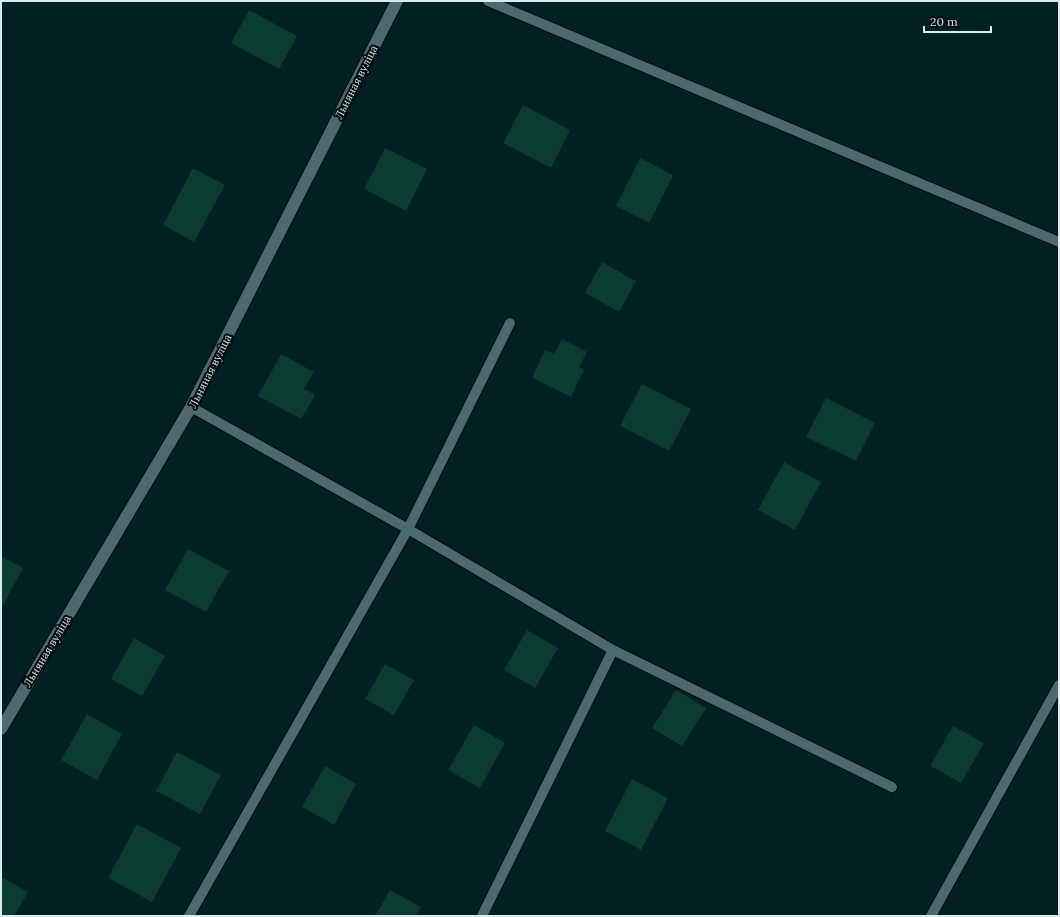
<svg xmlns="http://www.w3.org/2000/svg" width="1060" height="917" font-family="Lora,serif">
  <rect width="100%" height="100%" fill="#002024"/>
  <path fill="#0b3b31" d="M249,10L297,36L279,69L231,43Z
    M523,105L570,130L551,168L503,143Z
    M385,148L427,169L406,211L364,189Z
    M640,158L673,175L649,223L616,206Z
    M193,168L225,185L194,242L163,225Z
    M602,262L636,281L619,312L585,293Z
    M562,339L587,352L579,367L584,370L571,397L532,378L545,350L554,354Z
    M281,354L314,372L304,389L315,395L301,419L258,396Z
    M642,384L691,409L669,451L620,426Z
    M826,398L875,423L856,461L806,437Z
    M784,462L821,482L795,530L758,510Z
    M188,549L229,571L206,612L165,590Z
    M1,556L23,568L1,609Z
    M527,630L558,648L535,688L504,670Z
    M134,638L165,656L142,696L111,679Z
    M385,664L414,680L394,715L365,699Z
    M676,690L706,708L682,746L652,728Z
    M87,714L122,734L97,780L61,760Z
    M474,725L505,743L480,788L448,770Z
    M953,726L984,743L961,783L930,766Z
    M177,752L221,775L200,814L156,791Z
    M325,766L356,784L334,825L302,807Z
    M632,779L668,798L641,850L605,831Z
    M137,824L181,848L152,902L108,878Z
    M1,877L28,892L14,916H1Z
    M390,890L421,907L416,916H375Z"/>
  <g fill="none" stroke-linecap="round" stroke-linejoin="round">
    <g stroke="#00090b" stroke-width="12">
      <path id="lane" d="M488,1L1059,242
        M191,407L408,529L613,650L482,916
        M613,650L892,787
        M189,916L408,529L510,323
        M931,916L1059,685"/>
    </g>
    <g stroke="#00090b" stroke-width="14">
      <path id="street" d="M1,729L191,407L397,1"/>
    </g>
    <use href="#lane" stroke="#4a6a6f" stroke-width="10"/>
    <use href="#street" stroke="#4a6a6f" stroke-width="12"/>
  </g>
  <g text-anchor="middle" stroke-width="4" stroke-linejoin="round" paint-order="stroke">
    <g font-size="11" fill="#d9ebed" stroke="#010809">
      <text transform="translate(356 82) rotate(-63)" y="4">Льняная вуліца</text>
      <text transform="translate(210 371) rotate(-63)" y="4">Льняная вуліца</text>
      <text transform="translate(47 651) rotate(-59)" y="4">Льняная вуліца</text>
    </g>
  </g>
  <rect width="1060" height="917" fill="none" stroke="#d9ebed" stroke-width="4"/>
  <path d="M924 26v6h67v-6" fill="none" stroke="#d9ebed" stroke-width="2"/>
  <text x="930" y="26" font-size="12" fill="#d9ebed" stroke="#010809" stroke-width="3" paint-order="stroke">20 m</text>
</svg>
